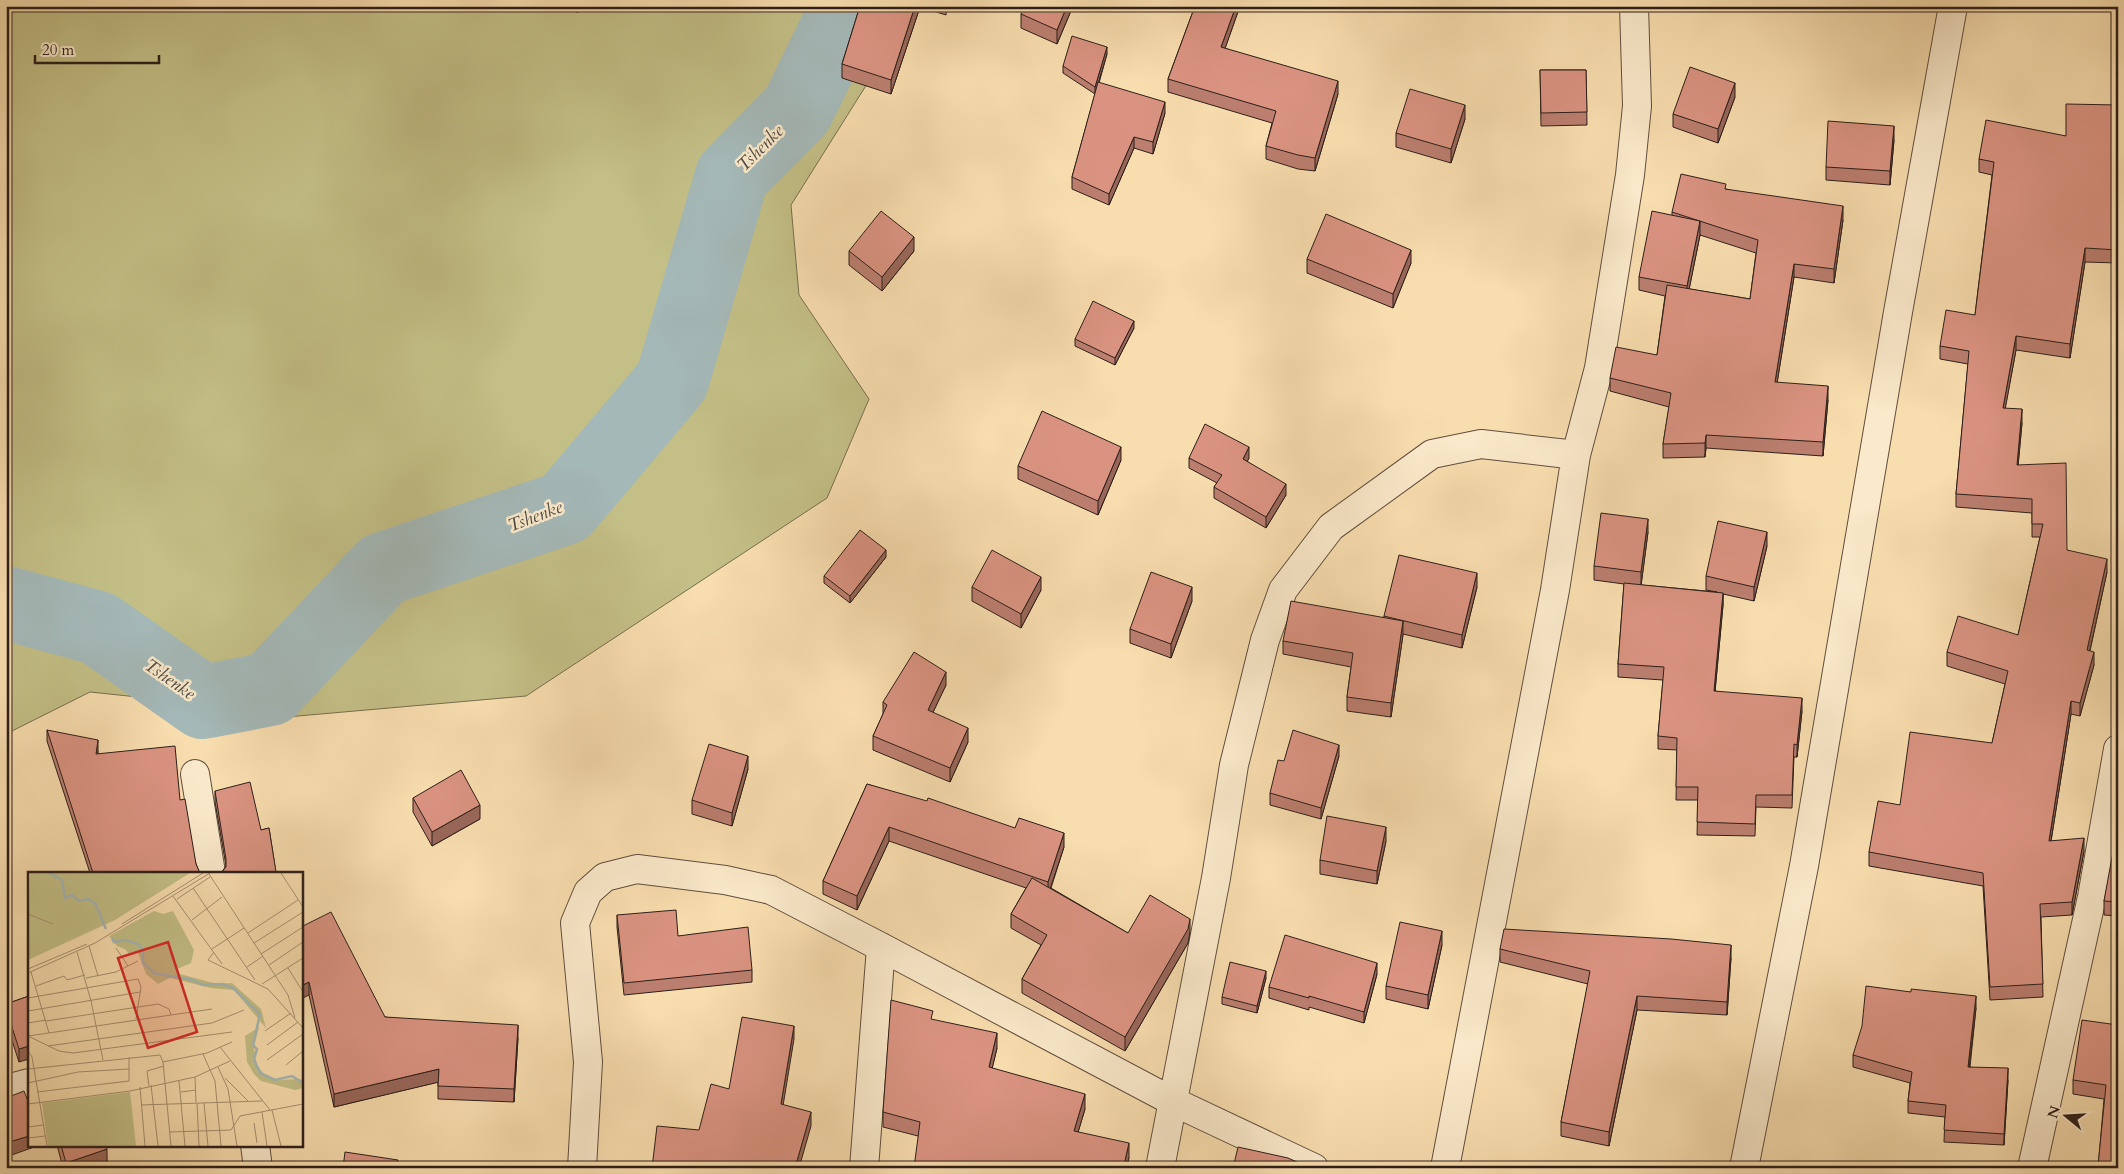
<svg xmlns="http://www.w3.org/2000/svg" width="2124" height="1174" font-family="Cardo,serif">
  <rect width="100%" height="100%" fill="#f8ddae"/>
  <filter id="stains"><feTurbulence type="fractalNoise" baseFrequency=".004" numOctaves="4"/><feColorMatrix values="0 0 0 0 .2 0 0 0 0 .09 0 0 0 0 .02 0 0 0 .5 -.17"/></filter>
  <radialGradient id="worn" r=".72"><stop offset=".6" stop-color="#630" stop-opacity="0"/><stop offset="1" stop-color="#630" stop-opacity=".3"/></radialGradient>
  <path fill="#c3bf86" stroke="#786f50" d="M6,6H916L791,205L799,295L869,399L827,498L526,696L275,718L176,701L90,692L12,731L6,764Z"/>
  <g fill="none" stroke-linecap="round" stroke-linejoin="round">
    <path stroke="#a4b8b7" stroke-width="74" d="M6,603L98,628L203,702L270,689L383,569L565,508L672,381L732,176L797,110L848,6"/>
    <g stroke="#604e3f" stroke-width="30">
      <path id="minor" d="M195,774L211,873
        M6,1089L29,1083
        M255,1145L258,1168
        M582,1168L588,1062L575,923L588,892L605,877L637,869L725,880L771,890L881,947L1172,1101L1314,1168
        M864,1168L881,947
        M1160,1168L1216,878L1234,765L1265,640L1283,590L1331,527L1432,454L1481,444L1576,455
        M1445,1168L1555,590L1576,455L1599,368L1630,175L1637,106L1634,6
        M1744,1168L1804,866L1898,312L1953,6
        M2032,1168L2092,897L2118,749"/>
    </g>
    <use href="#minor" stroke="#fae9ca" stroke-width="28"/>
  </g>
  <path fill="#bb7e6f" stroke="#2d1f1a" fill-rule="evenodd" d="M571,6H584L577,13Z
    M860,6H947L946,15L920,7L891,94L842,78V64Z
    M1073,6L1057,44L1021,28V14Z
    M1195,6H1240L1225,48L1338,94L1315,171L1298,169L1266,159V146L1272,123L1168,92V79Z
    M1107,54L1099,83L1165,113L1153,154L1134,148L1109,205L1072,189V177L1095,94L1063,73V66Z
    M1540,70H1586L1587,125L1541,126Z
    M1735,97L1718,143L1673,127V114Z
    M2118,105V263L2085,262L2070,358L2016,350L2005,408L2022,423L2018,465L2067,550L2107,572L2090,651L2094,665L2080,716L2071,714L2051,841L2084,851L2072,915L2041,917L2043,997L1990,1000L1983,886L1869,866V852L1900,805L1992,743L2005,684L1947,666V652L2018,635L2040,537H2032V513L1956,507V494L1968,364L1940,359V346L1975,315L1992,175L1979,172V159L2066,136Z
    M1465,119L1451,163L1396,147V133Z
    M1894,140L1890,185L1826,180V167Z
    M1726,189L1843,220L1834,283L1794,277L1777,383L1828,400L1823,456L1706,448L1705,457L1663,458V444L1669,407L1610,391V378L1657,355L1665,296L1639,290V277L1672,216V212ZM1700,235L1756,253L1750,299L1689,289Z
    M849,251H914L882,291L849,265Z
    M1307,259L1411,263L1393,308L1307,273Z
    M1134,328L1115,365L1075,346V339Z
    M1189,458H1249L1247,461L1286,495L1266,528L1214,498V487L1217,483L1189,468Z
    M1121,460L1098,515L1018,479V466Z
    M1648,532L1641,585L1717,592L1706,590V576L1767,546L1754,601L1723,594V605L1715,691L1802,711L1797,757H1794L1792,808L1756,807L1755,836L1697,835L1698,800H1676L1677,750L1658,749V736L1663,680L1618,677V664L1624,584L1594,580V566Z
    M886,557L850,603L824,583V576Z
    M972,587L1041,590L1021,628L972,601Z
    M1477,587L1462,648L1403,634L1391,717L1347,711V697L1351,667L1283,654V641L1384,617V616Z
    M1192,601L1171,658L1130,643V629Z
    M946,685L933,712L968,742L950,782L873,750V736L883,714V702Z
    M47,730L98,751V754L180,800L196,864L199,871L201,873H90L47,741Z
    M1339,756L1321,819L1270,805V793Z
    M748,769L732,826L692,814V800Z
    M867,784L1064,847L1051,888L1128,933L1190,932L1188,943L1125,1051L1022,993V979L1041,945L1011,928V914L1026,888L889,841L857,910L823,894V881Z
    M215,791L261,830L269,828L276,873H221L226,866L215,802Z
    M413,798L480,819L432,846L413,812Z
    M2118,835V916L2104,915V901Z
    M1386,841L1377,884L1320,874V860Z
    M617,915L678,936L752,970V982L624,995L617,927Z
    M301,927L385,1017L518,1038L514,1102L438,1099V1082L334,1107L309,995Z
    M1442,945L1428,1009L1386,999V986Z
    M1500,949L1731,958L1727,1015L1637,1010L1609,1146L1561,1136V1122L1588,984L1500,962Z
    M1377,974L1364,1023L1309,1007V1010L1269,998V987Z
    M1266,978L1257,1013L1222,1004V997Z
    M29,996L19,1062L6,1022V1004Z
    M1976,1008L1970,1067L2008,1080L2004,1145L1944,1142L1945,1117L1908,1113V1101L1910,1083L1853,1067V1055Z
    M933,1020L997,1048L992,1068L1085,1109L1078,1132L1129,1158L1127,1165L918,1136L883,1127V1112Z
    M2118,1025V1168H2098L2104,1099L2073,1094V1080Z
    M57,1145H106L107,1163L93,1168H63Z"/>
  <path fill="#99675a" stroke="#2d1f1a" d="M577,6H584L577,13Z
    M915,6H920V7L891,94V80Z
    M1067,6H1073L1057,44V30Z
    M1236,6H1240L1221,60V47Z
    M1107,47V54L1095,94V87Z
    M1338,81V94L1315,171V158Z
    M1735,83V97L1718,143V129Z
    M1165,102V113L1153,154V142Z
    M1465,105V119L1451,163V149Z
    M1894,126V140L1890,185V171Z
    M1134,137V148L1109,205V194Z
    M1843,206V220L1834,283V269Z
    M1700,221V235L1687,300V286Z
    M914,237V251L882,291V277Z
    M2085,248V262L2070,358V344Z
    M1411,250V263L1393,308V294Z
    M1794,264V277L1775,396V382Z
    M1134,321V328L1115,365V358Z
    M2016,336V350L2003,421V408Z
    M1828,386V400L1823,456V442Z
    M2022,409V423L2017,478V465Z
    M1706,435V448L1705,457V443Z
    M1121,447V460L1098,515V501Z
    M1249,447V458L1243,470V459Z
    M1286,484V495L1266,528V517Z
    M1648,519V532L1641,586V572Z
    M1767,532V546L1754,601V587Z
    M886,550V557L850,603V596Z
    M2107,559V572L2087,663V650Z
    M1477,573V587L1462,648V635Z
    M1041,577V590L1021,628V614Z
    M1192,587V601L1171,658V644Z
    M1723,593V605L1714,703V691Z
    M1403,621V635L1391,717V703Z
    M2094,652V665L2080,716V703Z
    M946,672V685L928,723V710Z
    M1802,698V711L1797,757V745Z
    M2071,701V714L2049,854V841Z
    M968,728V742L950,782V768Z
    M98,740V751L96,765V754Z
    M1339,745V756L1321,819V808Z
    M748,756V769L732,826V813Z
    M480,805V819L432,846V832Z
    M889,827V841L857,910V896Z
    M1386,827V841L1377,884V871Z
    M1064,833V847L1048,895V882Z
    M2084,838V851L2072,915V902Z
    M1190,919V932L1188,943L1125,1051V1037Z
    M1442,931V945L1428,1009V995Z
    M1731,945V958L1727,1015V1002Z
    M1377,963V974L1364,1023V1012Z
    M1266,971V978L1257,1013V1006Z
    M309,982V995L301,999V986Z
    M1637,996V1010L1609,1146V1132Z
    M1976,996V1008L1968,1078V1067Z
    M518,1025V1038L514,1102V1089Z
    M794,1026V1039L781,1118V1104Z
    M997,1033V1048L989,1082V1067Z
    M29,1046V1059L19,1062V1049Z
    M2008,1068V1080L2004,1145V1134Z
    M439,1069V1082L334,1107V1094Z
    M1085,1094V1109L1074,1146V1131Z
    M811,1112V1126L799,1168H795Z
    M29,1136V1145H40L6,1157V1143Z
    M1129,1143V1158L1126,1168L1124,1165Z
    M107,1149V1163L93,1168H66V1163Z"/>
  <path fill="#da9381" stroke="#2d1f1a" d="M860,6H915L891,80L842,64Z
    M1024,6H1067L1057,30L1021,14Z
    M1195,6H1236L1221,47L1338,81L1315,158L1298,155L1266,146L1276,111L1168,79Z
    M1072,36L1107,47L1095,87L1063,66Z
    M1690,67L1735,83L1718,129L1673,114Z
    M1540,70H1586L1587,112L1541,113Z
    M1098,82L1165,102L1153,142L1134,137L1109,194L1072,177Z
    M1410,89L1465,105L1451,149L1396,133Z
    M2066,104L2118,105V250L2085,248L2070,344L2016,336L2003,408L2022,409L2017,465L2066,463L2067,550L2107,559L2087,650L2094,652L2080,703L2071,701L2049,841L2084,838L2072,902L2040,904L2043,984L1990,987L1983,873L1869,852L1878,801L1900,805L1910,732L1992,743L2008,671L1947,652L1958,616L2018,635L2043,524H2032V499L1956,494L1969,351L1940,346L1946,310L1975,315L1994,162L1979,159L1986,120L2066,136Z
    M1828,121L1894,126L1890,171L1826,167Z
    M1681,174L1726,184L1725,189L1843,206L1834,269L1794,264L1775,382L1828,386L1823,442L1706,435L1705,443L1663,444L1671,393L1610,378L1616,347L1657,355L1667,285L1750,299L1758,240L1672,212Z
    M881,211L914,237L882,277L849,251Z
    M1652,211L1700,221L1687,286L1639,277Z
    M1326,214L1411,250L1393,294L1307,259Z
    M1093,301L1134,321L1115,358L1075,339Z
    M1042,411L1121,447L1098,501L1018,466Z
    M1205,424L1249,447L1243,459L1286,484L1266,517L1214,487L1222,475L1189,458Z
    M1601,513L1648,519L1641,572L1594,566Z
    M1718,521L1767,532L1754,587L1706,576Z
    M860,530L886,550L850,596L824,576Z
    M992,550L1041,577L1021,614L972,587Z
    M1399,555L1477,573L1462,635L1384,616Z
    M1151,572L1192,587L1171,644L1130,629Z
    M1624,583L1723,593L1714,691L1802,698L1797,745L1794,744L1792,795H1756L1755,824L1697,822L1698,787H1676L1677,738L1658,736L1664,667L1618,664Z
    M1291,601L1403,621L1391,703L1347,697L1353,653L1283,641Z
    M914,652L946,672L928,710L968,728L950,768L873,736L887,705L883,702Z
    M47,730L98,740L96,754L175,746L180,800L185,799L196,864L199,871L201,873H93Z
    M1293,730L1339,745L1321,808L1270,793L1278,760L1284,761Z
    M709,744L748,756L732,813L692,800Z
    M461,770L480,805L432,832L413,798Z
    M250,782L261,830L269,828L276,872L271,873H221L226,867V859L215,791Z
    M867,784L927,801L928,798L1015,828L1019,818L1064,833L1048,882L889,827L857,896L823,881Z
    M1327,816L1386,827L1377,871L1320,860Z
    M2116,835H2118V902L2104,901Z
    M1032,878L1128,933L1150,895L1190,919L1188,929L1125,1037L1022,979L1047,935L1011,914Z
    M676,910L678,936L748,927L752,970L624,983L617,915Z
    M331,912L385,1017L518,1025L514,1089L438,1086L439,1069L334,1094L309,982L301,986V927Z
    M1400,922L1442,931L1428,995L1386,986Z
    M1504,929L1671,939L1731,945L1727,1002L1637,996L1609,1132L1561,1122L1590,971L1500,949Z
    M1285,935L1377,963L1364,1012L1309,996V998L1269,987Z
    M1230,962L1266,971L1257,1006L1222,997Z
    M1866,986L1911,992V989L1976,996L1968,1067L2008,1068L2004,1134L1944,1130L1946,1105L1908,1101L1912,1072L1853,1055L1862,1026Z
    M29,996V1046L19,1049L6,1009V1004Z
    M891,1000L933,1011L931,1019L997,1033L989,1067L1085,1094L1074,1131L1129,1143L1124,1165L1137,1168H914L920,1122L883,1112Z
    M742,1017L794,1026L781,1104L811,1112L795,1168H652L657,1126L699,1130L711,1084L729,1089Z
    M2082,1020L2118,1025V1168H2102L2103,1167L2098,1166L2106,1085L2073,1080Z
    M24,1091L29,1104V1136L6,1143V1098Z
    M61,1145H106L107,1149L66,1163Z
    M1238,1147L1288,1158L1297,1162L1296,1168H1233Z
    M345,1152L398,1160L397,1168H343Z"/>
  <g text-anchor="middle" stroke-width="5" stroke-linejoin="round" paint-order="stroke">
    <g font-size="18" font-style="italic" fill="#514d49" stroke="#fae9ca">
      <text transform="translate(760 148) rotate(-45)" y="6">Tshenke</text>
      <text transform="translate(535 516) rotate(-21)" y="6">Tshenke</text>
      <text transform="translate(170 679) rotate(35)" y="6">Tshenke</text>
    </g>
  </g>
  <g transform="translate(28 872)">
    <rect width="275" height="275" fill="#f8ddae"/>
    <path d="M2,1H162L87,48L0,88ZM126,39L135,42L145,39L166,78L163,91L149,97L152,102L189,112L204,111L233,137L238,156L206,118L183,116L142,106L130,112L118,102L110,81L101,82L97,77L89,74L81,64ZM231,155L226,175L228,192L236,202L250,208L273,207L275,216L267,218L233,209L226,202L219,190L217,164ZM102,220L108,274H20L14,231Z" fill="#c3bf86"/>
    <path fill="none" stroke="#a4b8b7" stroke-width="2.5" d="M21,1L34,8L37,26L44,23L51,29L60,27L67,31L78,57M84,66L86,70L98,68L110,72L115,78V91L126,101L165,108L175,113L195,112L205,116L232,142L225,173L229,177L226,187L232,201L247,208L264,204L275,211"/>
    <path fill="none" stroke="#a79173" stroke-width="1" d="M253,1L275,35M181,2L260,123L267,146M165,16L227,108M145,24L194,92M149,27L182,5M0,42L25,52M164,48L194,25M94,52L175,1M220,61L270,28M226,71L275,40M61,74L70,104M88,76L100,94M184,77L216,56M49,80L63,129L75,188M186,80L180,88L240,117L275,156M233,82L275,55M241,93L275,70M219,95L235,84M260,96L275,120M0,97L59,72M3,100L21,161M0,101L67,71L182,1M58,106L88,100L110,89M234,112L275,86M8,114L36,104L39,108L57,103M0,126L110,107L113,115L108,147M0,139L112,120M18,149L130,132L141,137L143,143M0,151L18,148M237,159L263,141M0,164L31,179L45,181L204,160M0,164L184,137M239,173L270,150M20,174L184,151L216,138M192,175L242,238M0,179L4,185L19,274M175,182L187,209L193,274M239,188L275,162M135,190L143,274M258,193L275,179M190,195L200,217L209,274M0,197L132,183L135,190L179,181L204,170M167,205L168,230M197,206L220,229M151,209L157,274M0,211L50,200L101,197M123,213L130,274M121,214L119,199L136,194M112,215L117,274M9,220L101,209V185M153,220L168,218M169,231L171,274M176,231L180,274M0,232L102,219L167,205L202,189M113,233L234,229M244,238L253,274M234,240L239,274M226,251L229,271M0,255L15,253M141,260L203,258L212,244L275,232M0,266L17,264"/>
    <path fill="#d62828" fill-opacity="0.15" stroke="#d62828" stroke-width="2.5" d="M140,70L169,160L120,176L90,86Z"/>
    <rect width="275" height="275" fill="none" stroke="#2d1f1a" stroke-width="2.5"/>
  </g>
  <rect width="2124" height="1174" fill="none" stroke="#f8ddae" stroke-width="25"/>
  <rect x="8" y="8" width="2109" height="1159" fill="none" stroke="#2d1f1a" stroke-width="2.5"/>
  <rect x="12" y="12" width="2099" height="1149" fill="none" stroke="#2d1f1a"/>
  <g transform="translate(2066 1116) rotate(288)" stroke="#fae9ca" stroke-width="4" paint-order="stroke">
  <path d="M0-4L9 19L0 12L-9 19Z" fill="#2d1f1a"/>
  <text y="-8" font-size="14" font-weight="bold" text-anchor="middle" fill="#2d1f1a">N</text>
  </g>
  <path d="M35 55v8h124v-8" fill="none" stroke="#2d1f1a" stroke-width="2.5"/>
  <text x="42" y="55" font-size="15" fill="#2d1f1a" stroke="#fae9ca" stroke-width="4" paint-order="stroke">20 m</text>
  <rect width="100%" height="100%" filter="url(#stains)"/>
  <rect width="100%" height="100%" fill="url(#worn)"/>
</svg>
